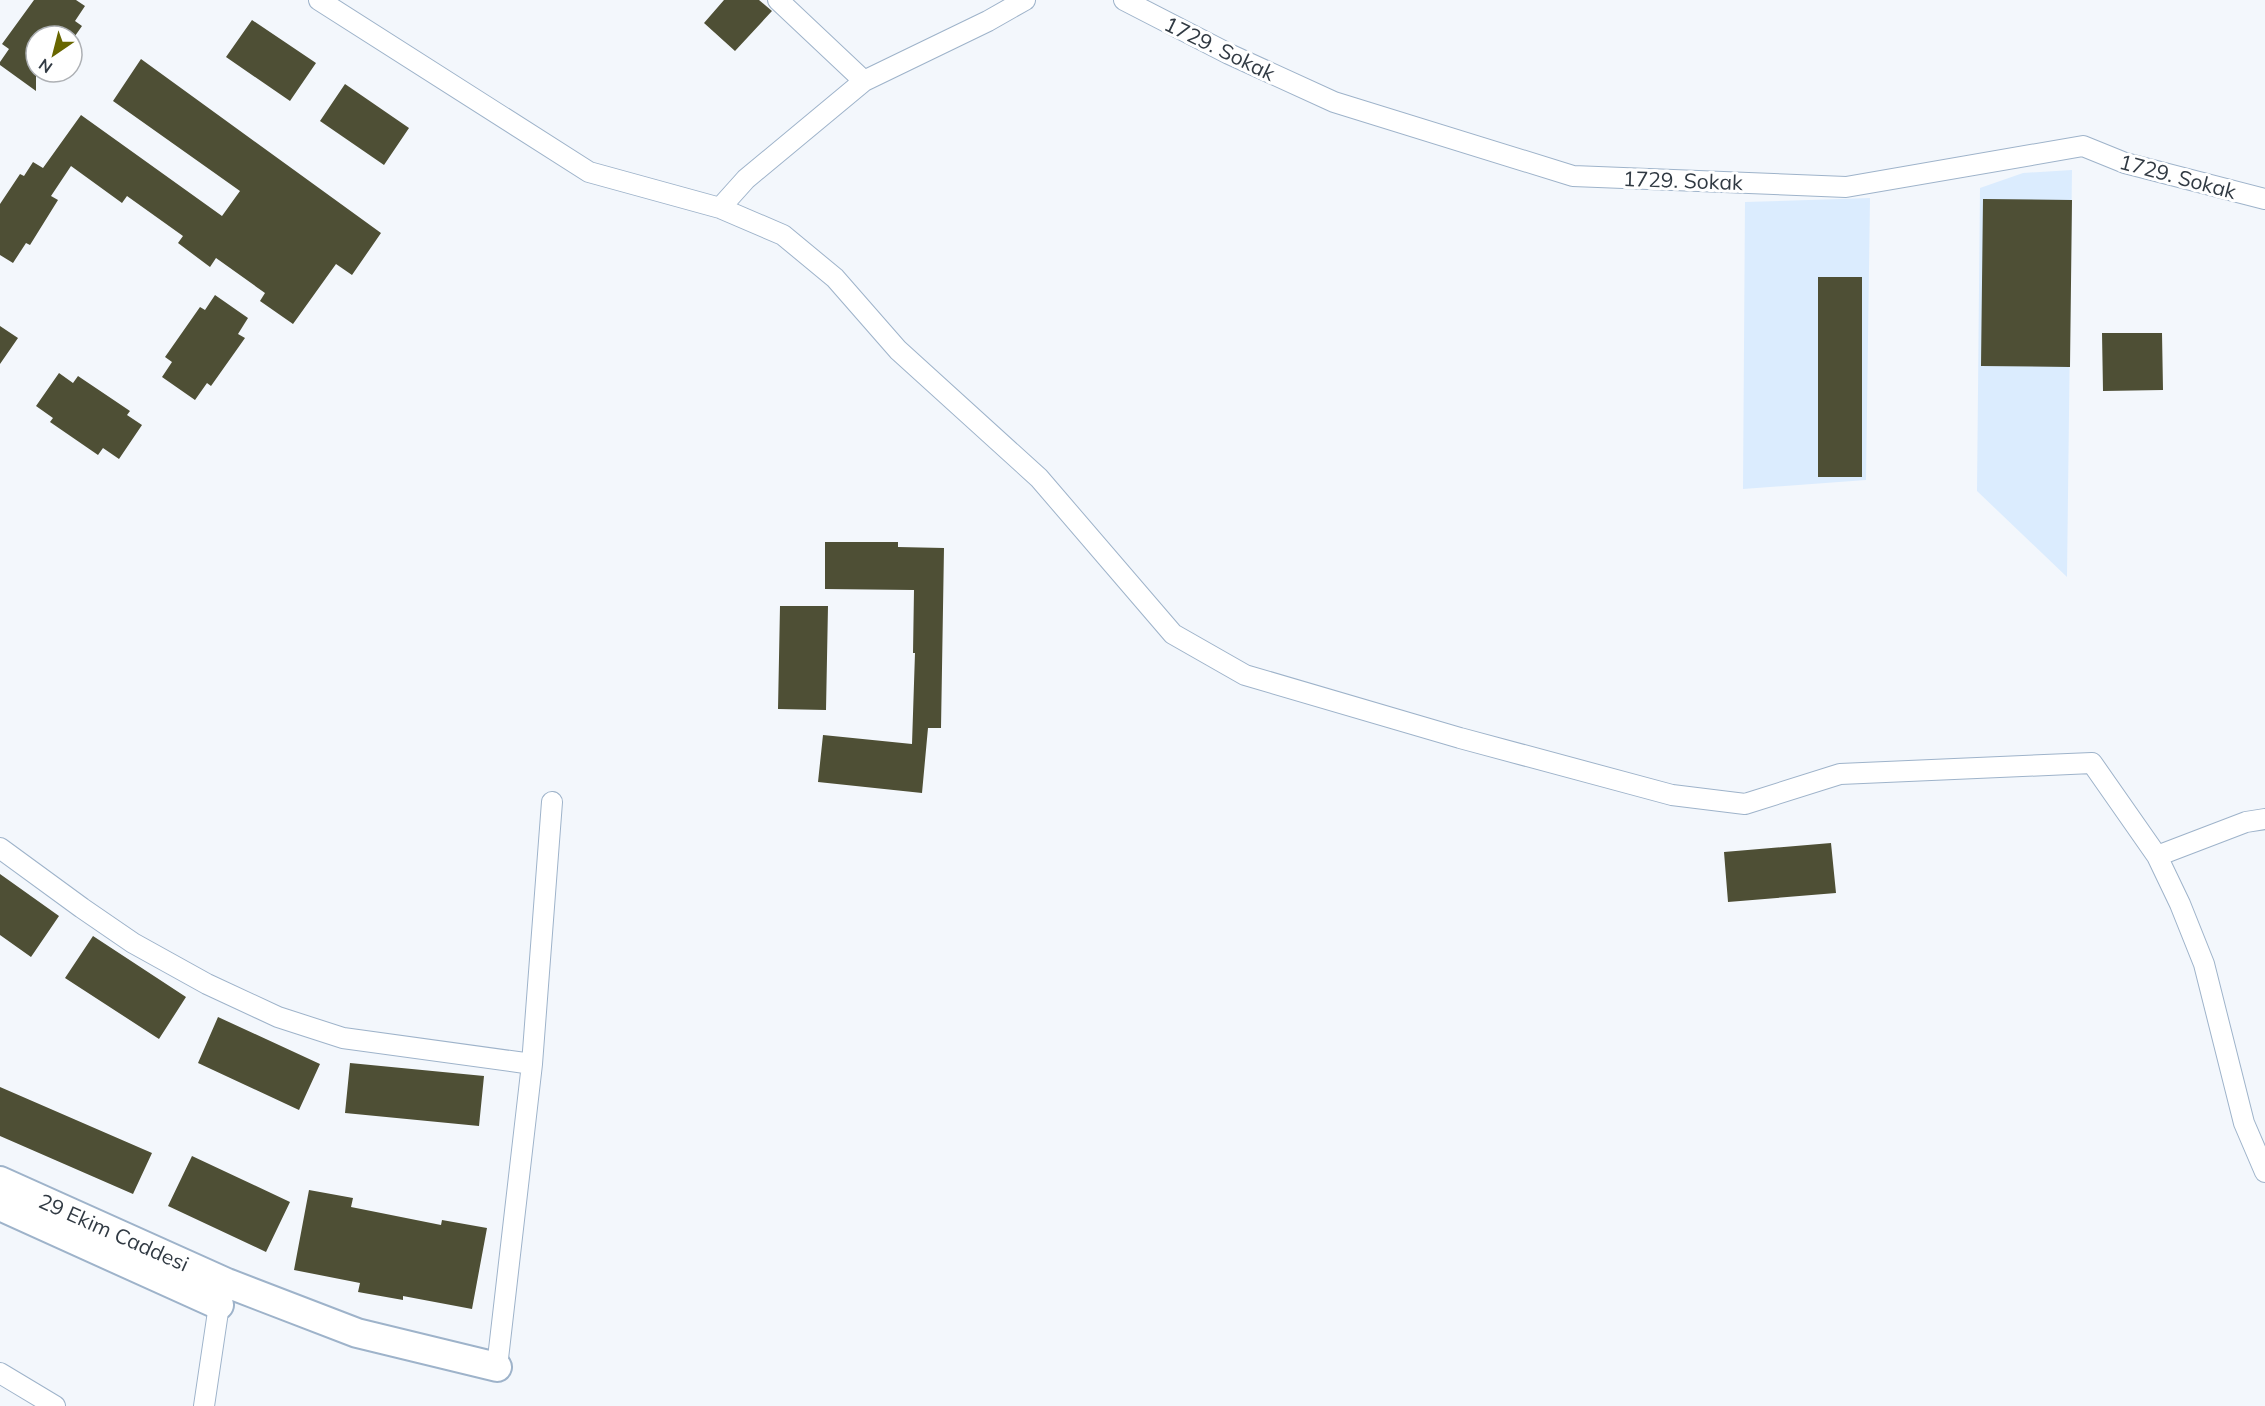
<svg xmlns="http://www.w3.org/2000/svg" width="2265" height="1406" viewBox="0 0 2265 1406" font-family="Mulish,sans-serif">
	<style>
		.built { fill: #dbecfe }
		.building { fill: #4e4f35 }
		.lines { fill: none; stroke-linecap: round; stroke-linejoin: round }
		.street-casing { stroke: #9eb3ca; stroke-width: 22 }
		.secondary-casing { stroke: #9eb3ca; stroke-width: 32 }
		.street { stroke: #fff; stroke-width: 20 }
		.secondary { stroke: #fff; stroke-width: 28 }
		.labels { text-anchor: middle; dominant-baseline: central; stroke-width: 6; stroke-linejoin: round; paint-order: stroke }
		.street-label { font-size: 21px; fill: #313a43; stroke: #fff }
	</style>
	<rect width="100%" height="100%" fill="#f3f7fc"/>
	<path class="built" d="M2072,170L2067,577L1977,491L1980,188L2023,173Z
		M1870,198L1866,480L1743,489L1745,202Z"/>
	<path class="building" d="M34,0H76L85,6L75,21L82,26L75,36H36V91L0,65V62L9,49L2,44Z
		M724,0H759L772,11L735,51L704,23Z
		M252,20L316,63L290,101L226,57Z
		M141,59L381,233L352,275L336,264L293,324L260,301L265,293L216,258L210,267L178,243L183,236L127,196L122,203L71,166L51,196L58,200L30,245L26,243L13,263L0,255V204L20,174L24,176L33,162L43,168L81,115L222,216L240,191L113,101Z
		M345,84L409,128L384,165L320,121Z
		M1983,199L2072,200L2070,367L1981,366Z
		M1818,277H1862V477H1818Z
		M215,295L248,318L238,334L245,338L211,386L207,383L195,400L162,377L172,362L165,357L200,307L205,310Z
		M0,326L18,338L0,364Z
		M2102,333H2162L2163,390L2103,391Z
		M59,373L73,383L78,376L130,411L127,415L142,425L119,459L103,448L98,455L50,422L53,418L36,406Z
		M825,542H898V547L944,548L941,728H928L922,793L818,782L823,735L912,744L915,653H913L914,590L825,589Z
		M780,606H828L826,710L778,709Z
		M1831,843L1836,893L1728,902L1724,852Z
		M0,874L59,916L31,957L0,935Z
		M93,936L186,997L159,1039L65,978Z
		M218,1017L320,1064L299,1110L198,1063Z
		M350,1063L484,1076L479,1126L345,1113Z
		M0,1087L152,1153L133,1194L0,1136Z
		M192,1156L290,1202L266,1252L168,1206Z
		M309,1190L353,1198L351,1207L441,1225L442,1220L487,1228L472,1309L403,1296V1300L358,1292L360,1283L294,1270Z"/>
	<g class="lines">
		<g class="street-casing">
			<path id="street" d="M319,0L589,172L720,208L783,235L835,278L898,350L1039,478L1173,634L1245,675L1460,738L1672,795L1745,804L1840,774L2092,763L2157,856L2180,904L2204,964L2244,1123L2265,1172
				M778,0L864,81
				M1124,0L1229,54L1334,102L1573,176L1846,187L2083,146L2125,163L2265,199
				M720,208L746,179L864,81L988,21L1025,0
				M0,848L82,908L133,943L207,984L278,1017L343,1038L532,1064
				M2157,856L2246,822L2265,819
				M497,1367L532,1064L552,802
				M0,1373L55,1406
				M204,1406L219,1305L223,1294"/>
		</g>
		<g class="secondary-casing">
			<path id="secondary" d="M0,1181L227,1283L357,1333L497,1367
				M0,1206L219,1305"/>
		</g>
		<use href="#street" class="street"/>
		<use href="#secondary" class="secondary"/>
	</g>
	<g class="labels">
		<g class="street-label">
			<text transform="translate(1220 48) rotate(26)">1729. Sokak</text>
			<text transform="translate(2178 176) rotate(15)">1729. Sokak</text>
			<text transform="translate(1683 180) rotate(2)">1729. Sokak</text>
			<text transform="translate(114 1232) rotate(24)">29 Ekim Caddesi</text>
		</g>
	</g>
	<g transform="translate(54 54) rotate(215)"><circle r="28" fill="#ffffff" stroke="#adb0b4" stroke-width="1.5"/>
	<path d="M0-4.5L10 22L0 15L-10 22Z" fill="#686600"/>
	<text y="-9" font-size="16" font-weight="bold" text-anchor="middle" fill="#313a43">N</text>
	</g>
</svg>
